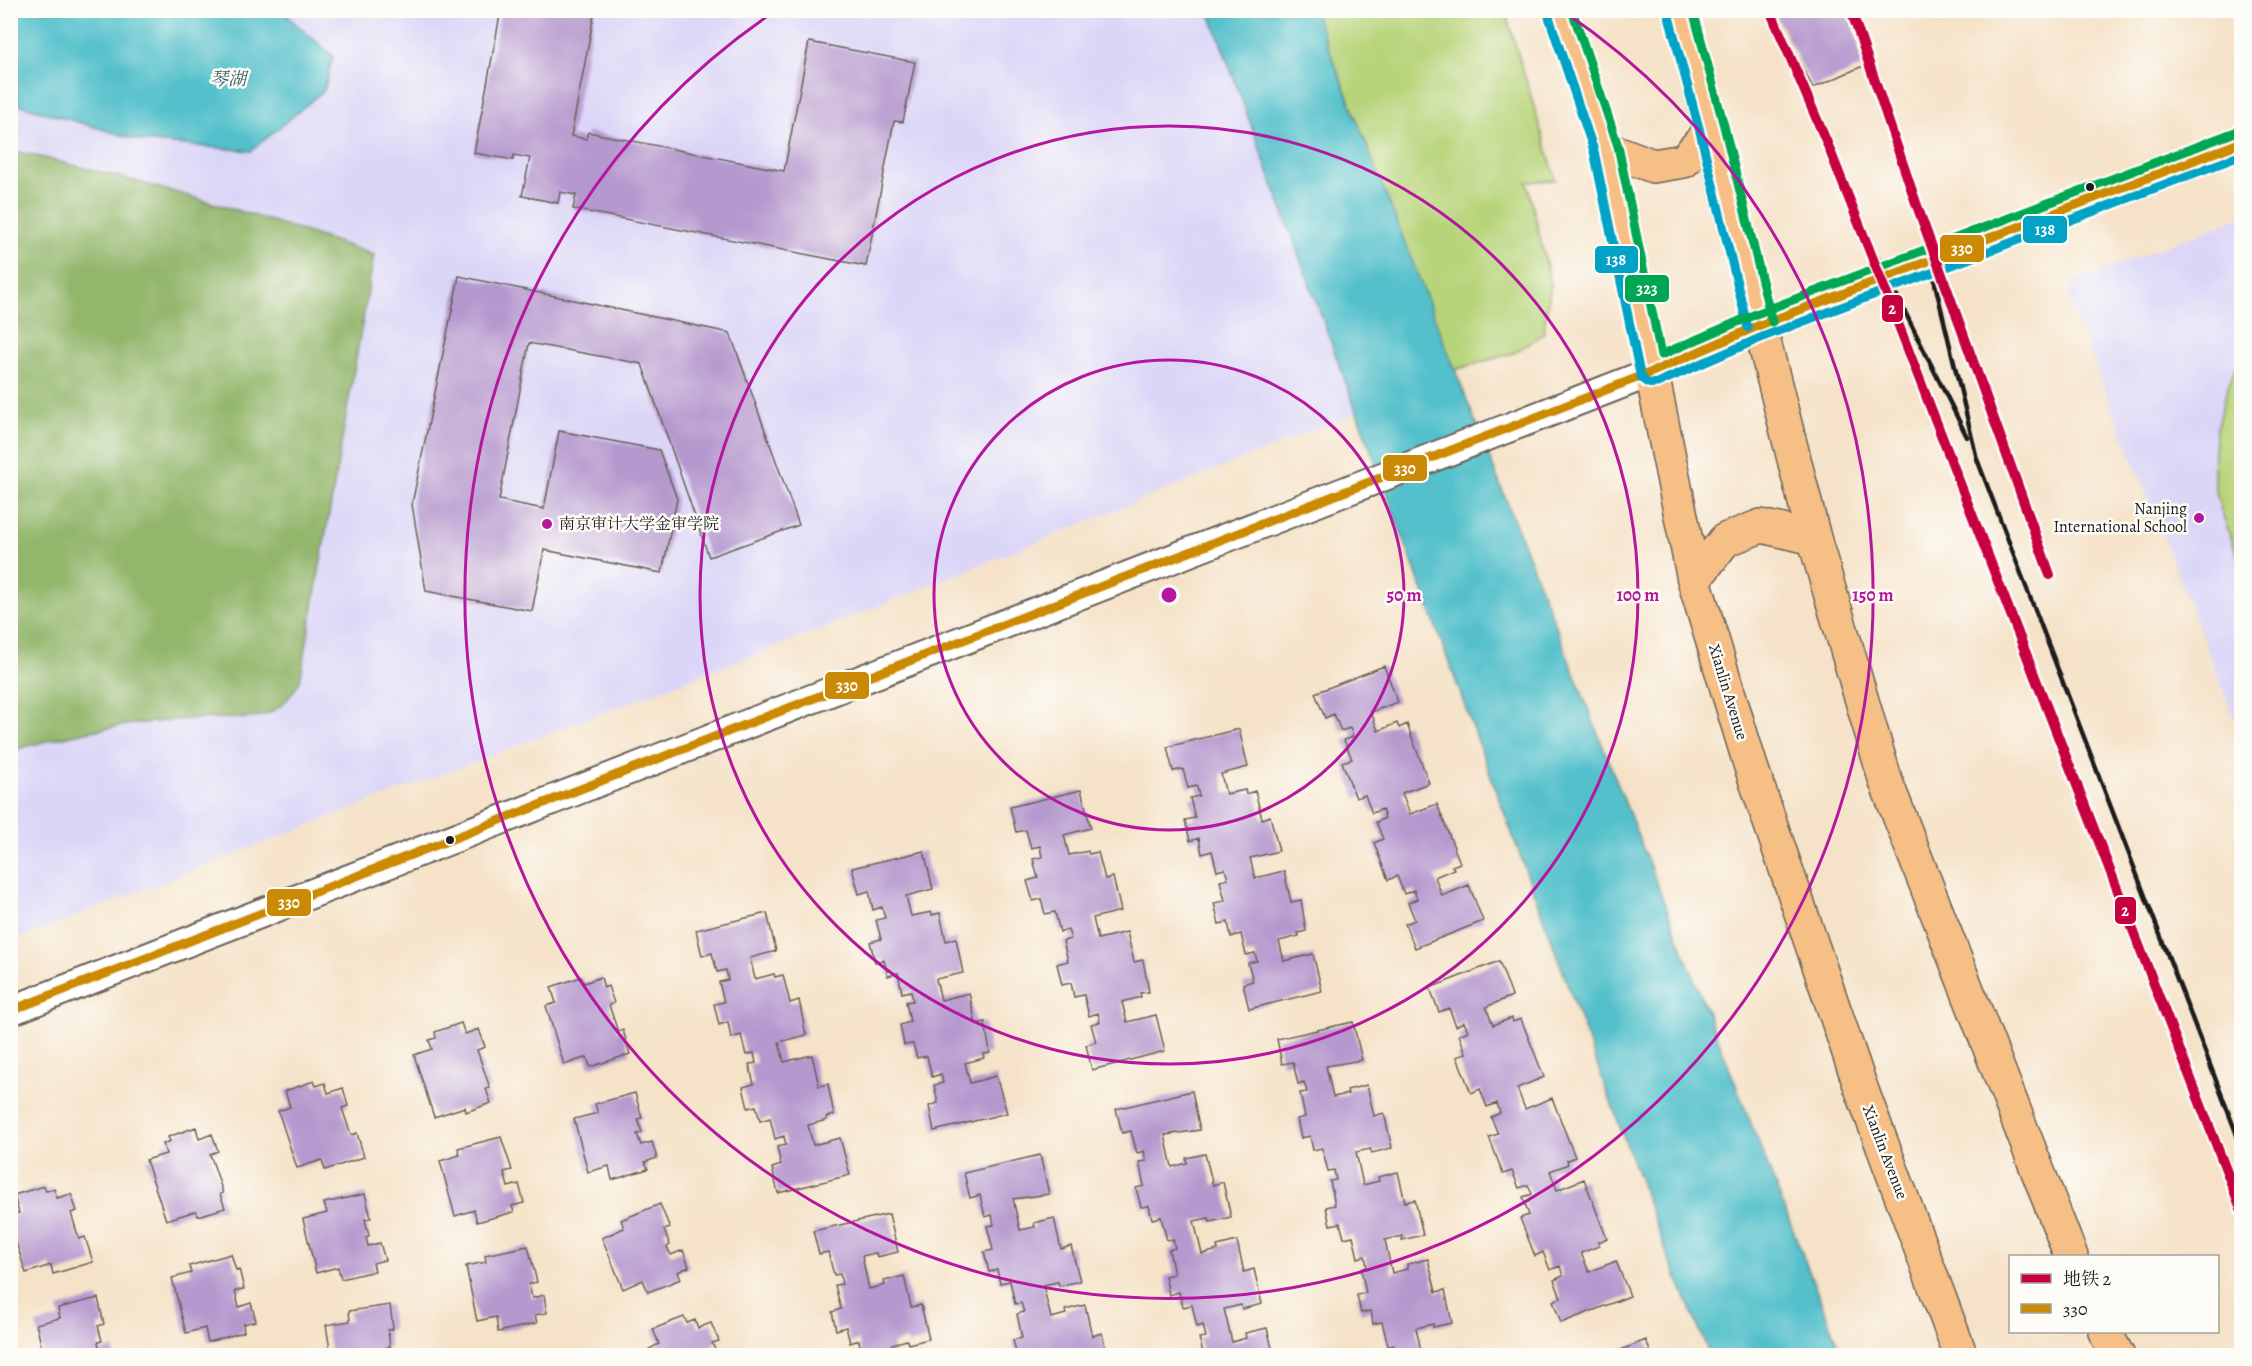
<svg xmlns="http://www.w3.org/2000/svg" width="2252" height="1366" viewBox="0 0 2252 1366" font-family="Alegreya,'Noto Serif SC',serif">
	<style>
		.built { fill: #dbd6f7 }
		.green { fill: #b8d47a; stroke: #6a784b; stroke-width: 1.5 }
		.forest { fill: #92b66a; stroke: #576943; stroke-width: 1.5 }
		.water { fill: #53c0cb; stroke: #386e74; stroke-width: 1.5 }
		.building { fill: #b598ce }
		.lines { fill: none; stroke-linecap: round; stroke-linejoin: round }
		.street-casing { stroke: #686158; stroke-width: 32 }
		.primary-casing { stroke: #686158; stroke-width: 36 }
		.street { stroke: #fff; stroke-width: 28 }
		.primary { stroke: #f5bf86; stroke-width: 33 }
		.rail { stroke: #1c1c1c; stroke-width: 4.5 }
		.bus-1-casing { stroke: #fdfcf7; stroke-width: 14 }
		.bus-2-casing { stroke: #fdfcf7; stroke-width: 14 }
		.bus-3-casing { stroke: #fdfcf7; stroke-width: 14 }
		.bus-1 { stroke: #cb8a06; stroke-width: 9 }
		.bus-2 { stroke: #01a2c5; stroke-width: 9 }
		.bus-3 { stroke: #00a651; stroke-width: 9 }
		.metro-1-casing { stroke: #fdfcf7; stroke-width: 15 }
		.metro-1 { stroke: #c7003f; stroke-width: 10 }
		.ring { fill: none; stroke: #b5179e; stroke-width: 3 }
		.bus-dot { fill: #1c1c1c; stroke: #fdfcf7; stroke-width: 2 }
		.poi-dot { fill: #b5179e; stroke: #fdfcf7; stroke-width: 2 }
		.labels { text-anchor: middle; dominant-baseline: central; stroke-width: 5; stroke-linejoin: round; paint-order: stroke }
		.poi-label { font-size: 16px; fill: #1c1c1c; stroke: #fdfcf7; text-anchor: end }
		.street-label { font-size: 16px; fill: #1c1c1c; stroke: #fdfcf7 }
		.water-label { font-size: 18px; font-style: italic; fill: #325e62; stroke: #fdfcf7 }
		.centre { fill: #b5179e; stroke: #fdfcf7; stroke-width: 3 }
		.ring-label { font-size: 18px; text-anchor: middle; font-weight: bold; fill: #b5179e; stroke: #fdfcf7; stroke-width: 5; stroke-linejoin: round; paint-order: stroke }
		.line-badge { stroke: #fdfcf7; stroke-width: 2 }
		.badge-label { font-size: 16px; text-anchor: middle; font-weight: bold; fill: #fff }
	</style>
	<rect width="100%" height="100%" fill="#fdfcf7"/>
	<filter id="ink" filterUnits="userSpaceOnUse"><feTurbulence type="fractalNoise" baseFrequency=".0167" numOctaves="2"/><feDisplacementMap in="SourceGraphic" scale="12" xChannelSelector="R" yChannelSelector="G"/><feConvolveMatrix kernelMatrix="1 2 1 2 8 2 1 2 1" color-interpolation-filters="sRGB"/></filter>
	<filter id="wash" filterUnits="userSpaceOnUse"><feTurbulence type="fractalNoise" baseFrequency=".008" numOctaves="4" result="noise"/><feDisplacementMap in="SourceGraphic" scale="24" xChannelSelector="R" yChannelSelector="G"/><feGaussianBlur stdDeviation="1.35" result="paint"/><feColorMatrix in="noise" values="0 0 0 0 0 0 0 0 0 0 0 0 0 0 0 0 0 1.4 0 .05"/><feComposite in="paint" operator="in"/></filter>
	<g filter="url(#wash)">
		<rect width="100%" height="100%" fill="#f5e2c8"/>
		<path class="built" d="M11,11H1236L1361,406L1349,416L816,631L247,849L11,942Z
			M2241,217V735L2070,300V288L2076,281Z"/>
		<path class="green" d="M1312,11H1505L1556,180L1527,182L1551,284L1543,334L1516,352L1444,373Z
			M2241,357V565C2234,545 2219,511 2216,490C2208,443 2221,398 2241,357Z"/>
		<path class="forest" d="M11,150C134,179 255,213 374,255L300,681C291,697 279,712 260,716C245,720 229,718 214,718C197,718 180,720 163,721C111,725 61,736 11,751Z"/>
		<path class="water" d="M19,11H293L287,16L333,56L324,90L251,151L141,141L17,104Z
			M1209,11H1314L1842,1355H1710L1668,1257Z"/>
		<g id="blocks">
			<path class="building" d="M501,10H595L571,136L586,139L588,132L784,171L809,42L915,62L903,122L894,121L866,266L573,209L576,195L560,192L558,203L522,196L530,158L514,155L513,160L474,153Z
				M1773,10H1850L1863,66L1813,88Z
				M459,276L730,333L799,525L709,557L642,364L529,343L499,500L544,509L559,431L659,450L677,499L662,573L544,550L532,611L426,591L412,504Z
				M1384,666L1398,702L1371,712L1378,731L1397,723L1399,728L1407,724L1429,783L1402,793L1410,814L1437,804L1460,863L1452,866L1454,869L1435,877L1442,896L1469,885L1483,921L1415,948L1405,924L1415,920L1408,903L1417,899L1414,890L1404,894L1397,876L1388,880L1374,843L1383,839L1376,822L1385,818L1382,809L1372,813L1365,795L1356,798L1342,762L1352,759L1344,740L1353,737L1350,728L1341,731L1334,714L1325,718L1315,693Z
				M1239,729L1248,767L1221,774L1226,794L1245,790L1246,794L1255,791L1262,819L1270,816L1279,851L1250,858L1255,878L1284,871L1291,902L1301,900L1306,931L1298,933L1299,936L1279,941L1284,961L1313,954L1322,991L1249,1009L1243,984L1253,981L1248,963L1257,961L1255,953L1246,955L1241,934L1231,937L1228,922L1219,924L1214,903L1225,901L1220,881L1228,879L1225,869L1217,871L1212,851L1202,854L1199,838L1190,841L1185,820L1195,818L1190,798L1199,796L1197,786L1188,788L1183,769L1173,771L1167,747Z
				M1081,790L1091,828L1064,835L1069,855L1088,851L1089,854L1098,852L1105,879L1113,877L1121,911L1093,918L1098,939L1127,932L1134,962L1143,960L1149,992L1140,993L1141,997L1122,1002L1127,1022L1156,1015L1165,1051L1092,1070L1086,1045L1096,1042L1091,1024L1100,1022L1098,1013L1089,1016L1084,995L1074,997L1071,983L1062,985L1057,964L1068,961L1063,941L1071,939L1068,930L1060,932L1055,912L1045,914L1041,899L1033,901L1027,881L1038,878L1033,859L1042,857L1040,846L1031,848L1026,830L1016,832L1010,807Z
				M924,851L933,889L906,896L911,916L931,912L932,915L940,913L946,941L956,938L963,973L936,979L941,1000L969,993L976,1024L985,1022L990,1053L983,1054L984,1058L965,1063L970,1083L996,1076L1007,1113L934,1131L929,1106L938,1103L934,1085L943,1083L941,1074L932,1077L927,1056L917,1058L913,1044L904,1045L900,1025L910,1022L906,1002L913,1001L911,991L902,993L898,973L888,976L884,960L875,962L870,942L881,939L876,920L885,918L882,907L873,910L869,891L859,894L852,868Z
				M767,913L776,951L750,958L755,979L774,974L775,977L783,975L790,1003L799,1000L806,1035L779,1042L784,1062L812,1055L819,1086L828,1084L834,1115L826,1117L827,1120L808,1125L813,1145L840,1138L850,1175L778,1193L772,1168L781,1165L777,1147L786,1145L784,1136L775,1139L770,1118L760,1121L756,1106L748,1108L743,1087L754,1084L749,1064L756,1063L754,1053L746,1055L741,1035L731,1038L728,1022L719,1025L714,1004L724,1002L719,982L728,980L726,970L717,972L712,953L702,956L696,930Z
				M1499,961L1512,996L1486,1007L1493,1025L1512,1018L1513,1022L1521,1019L1544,1077L1517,1088L1525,1109L1552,1098L1575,1157L1567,1160L1568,1164L1550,1171L1557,1190L1584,1179L1607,1239L1598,1242L1599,1246L1581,1253L1589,1272L1616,1261L1630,1296L1561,1323L1553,1301L1561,1298L1554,1280L1563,1276L1560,1266L1550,1270L1543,1252L1535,1256L1520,1218L1529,1215L1523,1197L1532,1194L1528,1185L1519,1188L1512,1171L1503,1174L1489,1137L1498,1134L1491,1117L1500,1113L1497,1103L1487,1107L1480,1089L1471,1093L1457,1057L1466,1053L1459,1035L1468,1031L1464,1022L1456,1026L1449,1008L1439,1012L1430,988Z
				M581,977L584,983L601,977L604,988L608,986L614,1003L609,1005L618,1032L623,1030L630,1054L590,1067L587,1057L564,1065L546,1006L556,1003L551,987Z
				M1353,1022L1362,1060L1326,1066L1333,1097L1348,1094L1347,1090L1367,1085L1374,1116L1384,1113L1392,1148L1372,1153L1370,1149L1356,1152L1363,1185L1379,1181L1378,1177L1398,1172L1405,1202L1415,1200L1423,1235L1402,1240V1236L1385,1240L1392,1273L1407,1269V1264L1428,1259L1436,1292L1445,1290L1452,1323L1433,1327V1324L1416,1328L1422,1356H1391L1396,1354L1394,1345L1388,1346L1382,1322L1373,1324L1371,1311L1361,1313L1357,1295L1366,1293L1361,1269L1367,1267L1365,1256L1358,1258L1353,1236L1344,1238L1340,1223L1330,1225L1326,1207L1335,1205L1330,1181L1336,1180L1334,1170L1328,1171L1322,1148L1313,1150L1310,1136L1301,1138L1297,1119L1305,1117L1300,1093L1307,1092L1304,1082L1298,1084L1293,1062L1282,1064L1277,1039Z
				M461,1023L465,1034L479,1029L485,1047L477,1050L490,1088L486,1089L491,1103L466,1112L465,1107L434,1117L414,1055L432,1049L429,1040L436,1038L435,1032Z
				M314,1081L316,1086L325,1083L328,1093L343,1088L348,1106L342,1108L351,1135L357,1133L364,1157L325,1170L322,1160L297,1168L278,1111L290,1107L285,1091Z
				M1192,1091L1200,1130L1165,1135L1172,1167L1187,1163L1186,1158L1205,1154L1213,1185L1223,1182L1231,1217L1210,1222L1209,1218L1194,1221L1202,1254L1218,1250L1217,1246L1237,1241L1244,1272L1254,1269L1262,1304L1242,1309L1241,1305L1224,1309L1232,1342L1246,1338L1245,1333L1267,1328L1274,1356H1204L1199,1338L1206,1337L1203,1325L1197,1327L1192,1305L1183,1307L1179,1292L1169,1295L1165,1276L1174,1274L1169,1250L1175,1248L1173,1239L1167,1240L1161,1217L1152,1219L1149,1206L1141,1207L1136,1188L1144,1186L1139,1162L1146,1161L1144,1151L1137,1153L1131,1131L1122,1133L1116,1109Z
				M635,1093L642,1118L638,1119L642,1133L637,1134L641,1145L652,1142L657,1158L645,1162L648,1169L612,1180L609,1166L588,1172L574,1119L598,1113L595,1104Z
				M196,1127L199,1139L212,1134L218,1151L210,1154L223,1193L220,1194L225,1208L198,1216L196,1211L166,1220L146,1160L166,1154L163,1144L170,1141L168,1137Z
				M501,1137L512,1170L504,1172L508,1187L519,1184L524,1203L512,1206L514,1212L477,1222L474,1210L455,1216L440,1161L460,1155L458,1148Z
				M1040,1155L1049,1194L1013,1199L1020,1230L1035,1227L1034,1223L1054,1218L1061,1249L1071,1246L1080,1281L1059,1286L1058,1282L1043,1285L1051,1318L1066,1314L1065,1310L1085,1305L1092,1336L1102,1333L1107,1356H1017L1013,1340L1022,1338L1017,1314L1024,1312L1021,1303L1015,1304L1010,1281L1000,1283L997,1270L989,1272L984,1252L993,1250L987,1226L994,1225L992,1215L985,1217L980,1195L970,1198L964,1173Z
				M44,1186L46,1191L54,1189L57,1198L71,1194L77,1211L71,1213L79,1239L85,1237L93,1262L53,1274L51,1265L26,1273L10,1223V1215L19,1213L14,1195Z
				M365,1194L371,1218L365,1219L369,1236L366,1237L368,1246L380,1243L385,1260L373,1263L375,1271L341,1279L338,1267L316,1273L303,1219L327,1213L324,1203Z
				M660,1204L670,1228L664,1230L670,1245L667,1247L671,1255L683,1250L689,1267L678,1272L681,1279L648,1292L643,1280L623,1289L602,1238L624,1228L621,1220Z
				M889,1214L898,1252L877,1257L876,1253L862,1256L869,1289L885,1285L884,1281L904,1276L911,1307L921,1305L929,1339L908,1344L907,1340L892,1344L894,1356H862L859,1340L850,1343L846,1327L836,1330L832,1312L841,1309L835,1285L842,1284L840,1274L834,1275L828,1252L819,1254L813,1231Z
				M528,1246L537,1282L529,1284L532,1298L544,1295L547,1313L535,1315L537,1323L498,1332L496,1317L477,1321L466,1266L486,1262L485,1255Z
				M231,1254L236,1270L239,1269L244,1289L235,1291L239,1307L251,1303L256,1321L243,1324L244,1332L208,1342L205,1328L186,1333L172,1278L191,1273L189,1266Z
				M98,1298L104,1324L98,1326L102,1341L98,1342L100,1352L113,1348L115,1356H44L36,1324L60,1318L58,1308Z
				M390,1305L393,1329L388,1330L390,1347H387L388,1356H331L326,1325L350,1321L349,1311Z
				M684,1317L687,1323L695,1320L698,1328L711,1323L719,1341L712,1343L718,1356H652L649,1349L659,1344L653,1329Z
				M1646,1340L1652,1356H1608V1355Z
				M1458,1348L1460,1356H1440L1439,1353Z"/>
		</g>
	</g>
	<g filter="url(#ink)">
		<use href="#blocks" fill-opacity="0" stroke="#686158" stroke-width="1.5"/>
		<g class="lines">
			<g class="street-casing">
				<path id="street" d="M10,1011L1652,372L1760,325L2242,142"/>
			</g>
			<g class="primary-casing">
				<path id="primary" d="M1559,10L1606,148L1694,580L1750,764L1861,1088L1961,1356
					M1680,10L1814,538L1886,782L2071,1256
					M1606,148L1653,166L1684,161L1712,129
					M1694,580L1725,540L1761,526L1814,538
					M2105,1332L2118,1356"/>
			</g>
			<use href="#street" class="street"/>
			<use href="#primary" class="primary"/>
			<path class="rail" d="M1845,191L1967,437
				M1915,200L1977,459L2242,1148"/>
			<g class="bus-1-casing">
				<path id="bus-1" d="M10,1011L1652,372L1760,325L2242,142"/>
			</g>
			<g class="bus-2-casing">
				<path id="bus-2" d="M1668,13L1700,132L1748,328
					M1548,14L1594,151L1640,374C1643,382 1649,385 1657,383L1765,336L2242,155"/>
			</g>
			<g class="bus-3-casing">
				<path id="bus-3" d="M1572,10L1618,146L1661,355L1756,314L2238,131
					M1693,10L1724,126L1772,322"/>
			</g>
			<use href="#bus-1" class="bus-1"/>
			<use href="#bus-2" class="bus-2"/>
			<use href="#bus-3" class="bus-3"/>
			<g class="metro-1-casing">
				<path id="metro-1" d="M1770,10L1827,143L1880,277L2242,1211
					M1851,10L1915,200L2050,575"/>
			</g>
			<use href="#metro-1" class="metro-1"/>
		</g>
	</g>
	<g class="ring">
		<circle cx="1169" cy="595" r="235"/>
		<circle cx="1169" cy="595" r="469"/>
		<path d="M1563 11A704 704 0 1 1 775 11"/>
	</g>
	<g class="bus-dot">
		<circle cx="2090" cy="187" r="5"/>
		<circle cx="450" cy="840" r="5"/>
	</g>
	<g class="poi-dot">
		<circle cx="2199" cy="518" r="6"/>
		<circle cx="547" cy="524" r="6"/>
	</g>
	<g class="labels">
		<g class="poi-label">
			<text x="2187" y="509">Nanjing<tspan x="2187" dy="18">International School</tspan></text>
			<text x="559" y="524" text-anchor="start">南京审计大学金审学院</text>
		</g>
		<g class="street-label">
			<text transform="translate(1728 692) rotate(73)">Xianlin Avenue</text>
			<text transform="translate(1885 1152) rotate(69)">Xianlin Avenue</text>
		</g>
		<g class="water-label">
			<text x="228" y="79">琴湖</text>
		</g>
	</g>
	<circle cx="1169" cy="595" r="9" class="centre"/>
	<g class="ring-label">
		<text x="1404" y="601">50 m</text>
		<text x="1638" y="601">100 m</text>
		<text x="1873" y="601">150 m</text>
	</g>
	<g class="line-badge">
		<rect x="2022" y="215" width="46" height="29" rx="6" fill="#01a2c5"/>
		<rect x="1939" y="234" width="46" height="29" rx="6" fill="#cb8a06"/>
		<rect x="1594" y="245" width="45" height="29" rx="6" fill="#01a2c5"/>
		<rect x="1624" y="274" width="46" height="29" rx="6" fill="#00a651"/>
		<rect x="1881" y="294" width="23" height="29" rx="6" fill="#c7003f"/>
		<rect x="1382" y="454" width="46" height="28" rx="6" fill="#cb8a06"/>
		<rect x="824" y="671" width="46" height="29" rx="6" fill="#cb8a06"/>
		<rect x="266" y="888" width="46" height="29" rx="6" fill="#cb8a06"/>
		<rect x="2114" y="896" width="23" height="29" rx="6" fill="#c7003f"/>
	</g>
	<g class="badge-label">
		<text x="2045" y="235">138</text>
		<text x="1962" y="254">330</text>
		<text x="1616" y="265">138</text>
		<text x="1647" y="294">323</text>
		<text x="1892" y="314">2</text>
		<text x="1405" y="474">330</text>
		<text x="847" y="691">330</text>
		<text x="289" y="908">330</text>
		<text x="2125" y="916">2</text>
	</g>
	<rect width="2252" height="1366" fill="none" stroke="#fdfcf7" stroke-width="36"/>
	<rect x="2009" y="1255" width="210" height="78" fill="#fdfcf7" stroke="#a3a29f" stroke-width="1.5"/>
	<rect x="2021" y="1274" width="30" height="9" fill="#c7003f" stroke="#a3a29f" stroke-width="1.5"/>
	<text x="2063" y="1285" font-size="18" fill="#1c1c1c">地铁 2</text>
	<rect x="2021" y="1304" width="30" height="9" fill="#cb8a06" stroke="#a3a29f" stroke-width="1.5"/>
	<text x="2063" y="1315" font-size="18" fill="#1c1c1c">330</text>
</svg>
